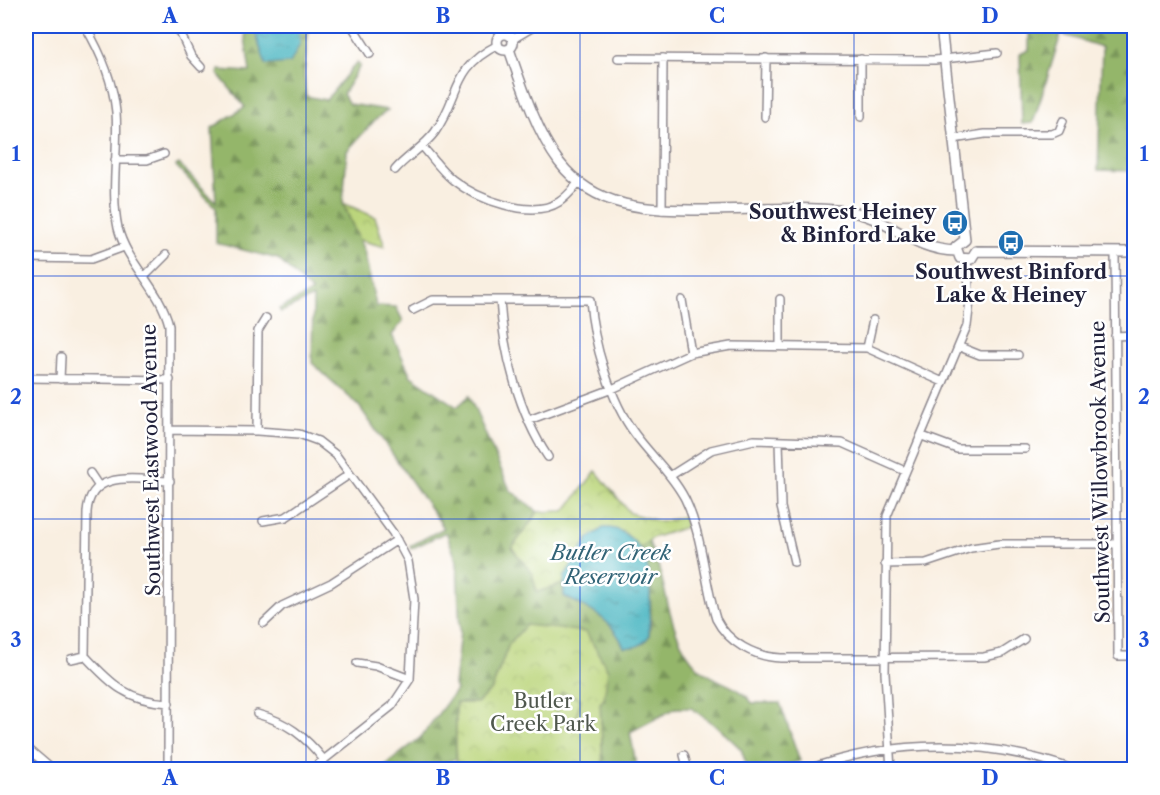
<svg xmlns="http://www.w3.org/2000/svg" width="1160" height="795" viewBox="0 0 1160 795" font-family="'Libre Caslon Text',serif">
	<style>
		.forest { fill: url(#forest-firs); stroke: #5b6c53; stroke-width: 1.5 }
		.park { fill: url(#park-crowns); stroke: #6e7c5b; stroke-width: 1.5 }
		.pitch { fill: #bbd57b; stroke: #6e7c5b; stroke-width: 1.5 }
		.water { fill: url(#water-ripples); stroke: #346b7e; stroke-width: 1.5 }
		.lines { fill: none; stroke-linecap: round; stroke-linejoin: round }
		.street-casing { stroke: #8e888e; stroke-width: 10 }
		.secondary-casing { stroke: #8e888e; stroke-width: 12 }
		.street { stroke: #fff; stroke-width: 7 }
		.secondary { stroke: #fff; stroke-width: 9 }
		.grid { fill: none; stroke: #1d4ed8; stroke-width: 1.5; stroke-opacity: 0.55 }
		.labels { text-anchor: middle; dominant-baseline: central; stroke-width: 5; stroke-linejoin: round; paint-order: stroke }
		.poi-label { font-size: 20px; font-weight: bold; fill: #22223b; stroke: #fff; text-anchor: end }
		.street-label { font-size: 20px; fill: #22223b; stroke: #fff }
		.park-label { font-size: 20px; fill: #50584e; stroke: #fff }
		.water-label { font-size: 21px; font-style: italic; fill: #326477; stroke: #fff }
		.neatline { fill: none; stroke: #1d4ed8; stroke-width: 2 }
		.grid-label { font-size: 20px; text-anchor: middle; font-weight: bold; fill: #1d4ed8 }
	</style>
	<defs>
		<pattern id="forest-firs" width="22" height="20" patternUnits="userSpaceOnUse" patternTransform="scale(1.5)"><rect width="22" height="20" fill="#94b66b"/><path d="M5 1l3.5 6h-7zM16 11l3.5 6h-7z" fill="#789459"/></pattern>
		<pattern id="park-crowns" width="20" height="18" patternUnits="userSpaceOnUse" patternTransform="scale(1.5)"><rect width="20" height="18" fill="#bbd57b"/><path d="M2 6a3 3 0 1 1 6 0M12 15a3 3 0 1 1 6 0" fill="none" stroke="#a0b76b"/></pattern>
		<pattern id="water-ripples" width="26" height="14" patternUnits="userSpaceOnUse" patternTransform="scale(1.5)"><rect width="26" height="14" fill="#45b4c0"/><path d="M2 4q2-2 4 0t4 0M15 11q2-2 4 0t4 0" fill="none" stroke="#39929d"/></pattern>
	</defs>
	<rect width="100%" height="100%" fill="#fff"/>
	<filter id="ink" filterUnits="userSpaceOnUse"><feTurbulence type="fractalNoise" baseFrequency=".0167" numOctaves="2"/><feDisplacementMap in="SourceGraphic" scale="12" xChannelSelector="R" yChannelSelector="G"/><feConvolveMatrix kernelMatrix="1 2 1 2 8 2 1 2 1" color-interpolation-filters="sRGB"/></filter>
	<filter id="wash" filterUnits="userSpaceOnUse"><feTurbulence type="fractalNoise" baseFrequency=".008" numOctaves="4" result="noise"/><feDisplacementMap in="SourceGraphic" scale="24" xChannelSelector="R" yChannelSelector="G"/><feGaussianBlur stdDeviation="1.35" result="paint"/><feColorMatrix in="noise" values="0 0 0 0 0 0 0 0 0 0 0 0 0 0 0 0 0 1.4 0 .05"/><feComposite in="paint" operator="in"/></filter>
	<g filter="url(#wash)">
		<rect width="100%" height="100%" fill="#f9efe1"/>
		<path class="forest" d="M239,26H309L304,74L306,96L326,100L357,62L360,66L343,94L349,104L388,110L375,120L347,151L343,203L364,251L376,306L396,307L403,321L392,335L411,376L457,407L469,396L510,490L538,512L512,548L532,573L537,591L563,584L564,596C591,611 611,617 624,647L649,636C649,606 652,576 641,548L649,541C650,549 655,555 657,562C669,598 670,640 699,668C715,683 741,685 752,703H780L800,761L774,769H748L741,749L720,729L691,708H676L630,732L637,769H603L600,703L604,699L509,644L492,689L477,703H456V759L422,769H381L421,737L456,690L454,685L460,632L457,562L446,532L411,549L410,546L444,528L359,406L312,363L313,297L281,312L279,309L312,292L278,259L216,243V208L176,166L179,164L216,202L212,128L245,107L218,74L219,70L250,72L244,31Z
			M1029,26H1134V171L1098,170L1102,47L1061,34L1033,123L1022,124L1020,54L1029,50Z"/>
		<path class="park" d="M343,203L375,217L385,247L359,240Z
			M596,471L630,513L661,522L684,517L686,527L652,538L641,548C648,564 655,621 648,637C643,647 633,648 624,647C611,617 591,611 564,596L563,584L537,592L532,573L512,548L538,512L565,511Z
			M526,625L586,632L608,670L604,699L600,703L603,769L456,768V703H477L492,689L509,644Z"/>
		<path class="pitch" d="M562,692L581,699L573,728L554,725Z"/>
		<path class="water" d="M253,26H299L300,44L290,63L266,65Z
			M603,528C612,527 618,529 625,534C658,555 649,602 649,636C642,646 636,648 624,647C611,617 591,611 564,596V577L588,539Z"/>
	</g>
	<g filter="url(#ink)">
		<g class="lines">
			<g class="street-casing">
				<path id="street" d="M85,26C100,51 113,82 116,112C119,150 110,190 118,228C127,264 160,288 169,325L168,770
					M177,26L191,56L201,67
					M352,26L370,54
					M513,39L535,26
					M618,58L935,60L997,53
					M861,59V117
					M765,117L766,58
					M953,139L985,134H1052L1059,131L1063,121
					M26,143L28,153
					M422,146C432,157 441,171 453,180C477,199 531,220 559,202C567,197 573,189 579,182
					M115,160H147L164,154
					M395,170C407,156 424,147 435,132C461,95 451,68 498,45
					M662,210L663,58
					M1115,252L1118,656H1134
					M26,258L91,259L124,247
					M145,276L166,255
					M500,300C503,351 519,414 548,457
					M682,300L691,353
					M413,310L433,300H590C593,341 610,401 635,434C651,456 672,474 685,499C703,536 704,580 716,619C728,643 755,657 781,658L984,657L1002,653L1024,639
					M1115,336L1134,335
					M780,346V299
					M960,347L980,355H1018
					M867,348L873,320
					M26,378L170,380
					M60,379L61,357
					M529,420L612,389L691,353L731,346L867,348L943,382
					M170,430L257,431L299,434L318,441L336,455L393,533L408,561L414,599L410,679L392,706L311,770
					M257,431L258,331L266,318
					M922,436L957,449H1025
					M779,441L781,507L794,562
					M90,473L98,485
					M670,476L711,450L754,440L842,443L905,471
					M263,521L286,517L350,474
					M885,564L926,563L971,548L999,544H1117
					M264,623L282,606L331,583L397,540
					M71,659L85,656
					M357,663L376,666L410,679
					M169,703C128,701 112,685 85,656L87,512C90,468 138,480 170,481
					M257,714C287,722 305,736 324,760
					M26,747L53,770
					M684,755L688,770
					M806,770C893,738 988,738 1075,770
					M891,770L885,673L887,516L967,326L970,301L967,260"/>
			</g>
			<g class="secondary-casing">
				<path id="secondary" d="M941,26L965,240
					M497 42a8 8 0 1 1 16 0a8 8 0 1 1-16 0Z
					M509,49C521,84 537,133 559,162C596,210 649,210 704,210C751,210 800,206 846,211C889,216 909,250 956,251
					M965,240L956,247L960,258L971,259L976,251
					M976,251L1134,252"/>
			</g>
			<use href="#street" class="street"/>
			<use href="#secondary" class="secondary"/>
		</g>
	</g>
	<path class="grid" d="M306,26V770M580,26V770M854,26V770M26,276H1134M26,519H1134"/>
	<defs>
		<g id="bus-disc" transform="scale(1.35)"><circle r="9.5" fill="#1f6fb2" stroke="#fff"/><path d="M-5-6H5V4H4V6H2V4H-2V6H-4V4H-5ZM-3.5-4V0h7V-4ZM-3.5 1.2v1.5H-2V1.2ZM2 1.2v1.5H3.5V1.2Z" fill="#fff"/></g>
	</defs>
	<g fill-rule="evenodd">
		<use href="#bus-disc" x="955" y="223"/>
		<use href="#bus-disc" x="1011" y="243"/>
	</g>
	<g class="labels">
		<g class="poi-label">
			<text x="936" y="212">Southwest Heiney<tspan x="936" dy="23">&amp; Binford Lake</tspan></text>
			<text x="1011" y="272" text-anchor="middle">Southwest Binford<tspan x="1011" dy="23">Lake &amp; Heiney</tspan></text>
		</g>
		<g class="street-label">
			<text transform="translate(151 460) rotate(-91)">Southwest Eastwood Avenue</text>
			<text transform="translate(1100 472) rotate(-91)">Southwest Willowbrook Avenue</text>
		</g>
		<g class="park-label">
			<text x="543" y="701">Butler<tspan x="543" dy="23">Creek Park</tspan></text>
		</g>
		<g class="water-label">
			<text x="611" y="552">Butler Creek<tspan x="611" dy="24">Reservoir</tspan></text>
		</g>
	</g>
	<rect width="1160" height="795" fill="none" stroke="#fff" stroke-width="66"/>
	<rect x="33" y="33" width="1094" height="729" class="neatline"/>
	<g class="grid-label">
		<text x="170" y="23">A</text>
		<text x="443" y="23">B</text>
		<text x="717" y="23">C</text>
		<text x="990" y="23">D</text>
		<text x="16" y="161">1</text>
		<text x="1144" y="161">1</text>
		<text x="16" y="404">2</text>
		<text x="1144" y="404">2</text>
		<text x="16" y="647">3</text>
		<text x="1144" y="647">3</text>
		<text x="170" y="785">A</text>
		<text x="443" y="785">B</text>
		<text x="717" y="785">C</text>
		<text x="990" y="785">D</text>
	</g>
</svg>
